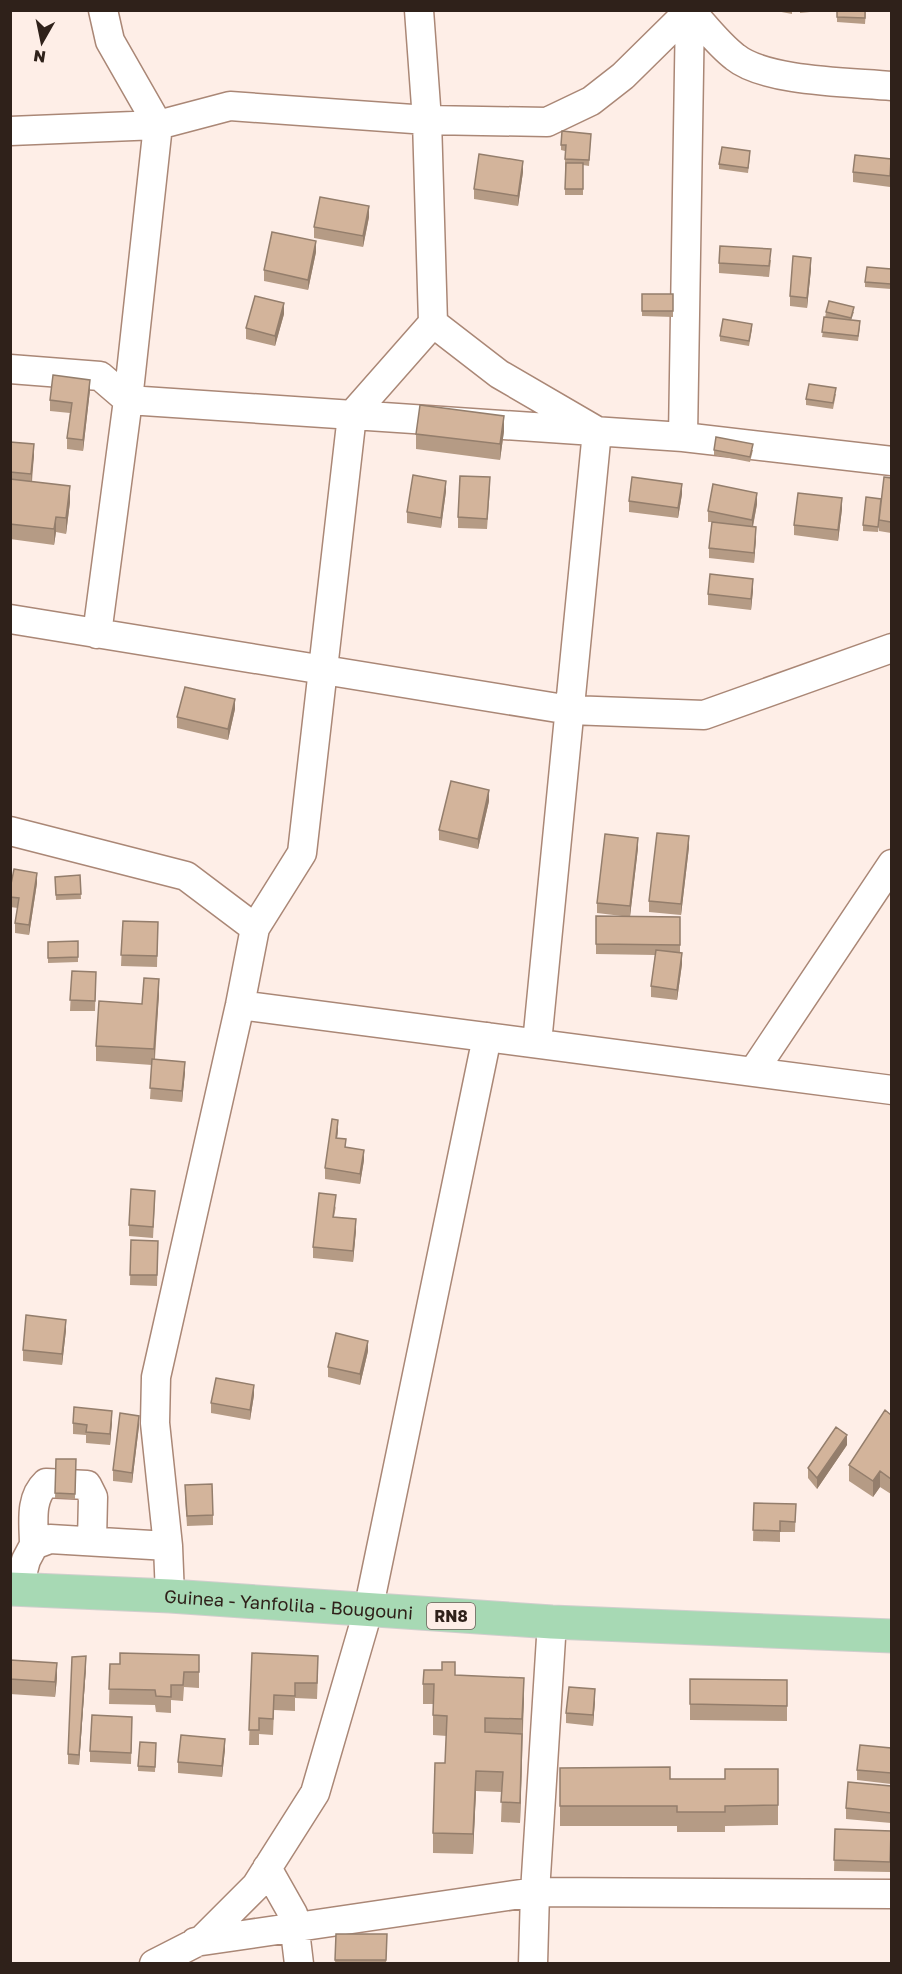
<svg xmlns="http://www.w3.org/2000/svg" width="902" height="1974" viewBox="0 0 902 1974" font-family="'Golos Text',sans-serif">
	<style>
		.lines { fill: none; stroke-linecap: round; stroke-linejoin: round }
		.minor-casing { stroke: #aa8776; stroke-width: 31 }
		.major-casing { stroke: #d1cecd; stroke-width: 35 }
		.minor { stroke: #fff; stroke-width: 28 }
		.major { stroke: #a7d9b4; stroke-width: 33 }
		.wall { fill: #b59b85 }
		.shaded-wall { fill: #947e6c }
		.building { fill: #d3b49b; stroke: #947e6c; stroke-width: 1.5 }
		.labels { text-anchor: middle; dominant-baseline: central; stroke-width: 6; stroke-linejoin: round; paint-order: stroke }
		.shield { fill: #feeee7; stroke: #6d5e58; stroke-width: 1.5 }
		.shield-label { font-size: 16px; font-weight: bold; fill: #2f211a }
		.street-label { font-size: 18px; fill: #2f211a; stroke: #feeee7 }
	</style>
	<rect width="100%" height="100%" fill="#feeee7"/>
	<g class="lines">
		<g class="minor-casing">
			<path id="minor" d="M419,10L427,120L433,323L499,374L597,431L537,1043
				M690,10C704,25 718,44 735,57C766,82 850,82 892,86
				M10,131L158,125L230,106L427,120L547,122L591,101L623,76L690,10
				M10,369L100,376L128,400L683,437L892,461
				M683,437L690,10
				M10,619L570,710L704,715L892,648
				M97,634L128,400L158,125L110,41L103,10
				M10,831L186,876L255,928L240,1005L156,1377L155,1423L168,1546L170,1596
				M255,928L302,853L352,415L433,323
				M240,1005L892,1090
				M753,1072L892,864
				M34,1545C34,1524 29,1499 46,1483L87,1485L93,1497L92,1541
				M18,1590L26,1560L34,1545L50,1539L168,1546
				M267,1868L293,1914L299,1964
				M195,1942L535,1892L892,1894
				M154,1964L203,1939L256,1886L315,1793L368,1611L487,1037
				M533,1964L535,1892L552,1622"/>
		</g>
		<g class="major-casing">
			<g id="major">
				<path id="s1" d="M10,1589L170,1596L552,1622L892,1636"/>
			</g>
		</g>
		<use href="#minor" class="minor"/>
		<use href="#major" class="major"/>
	</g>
	<path class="wall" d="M771,10H792V14Z
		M800,10H830L800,13Z
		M837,10H866L865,24L837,22Z
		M591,134L589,166L583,165V195H565V151L561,150V145Z
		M750,156L748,173L719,169V164Z
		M891,159L890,187L853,182V172Z
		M523,172L518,206L474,199V189Z
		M369,217L363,247L314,238V227Z
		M316,252L308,290L264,281V270Z
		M771,260L769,277L719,273V263Z
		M811,269L807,308L790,306V296Z
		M891,269V289L865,287V282Z
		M642,294H673V317L642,316Z
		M826,312H854L851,320L860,327L858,341L822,337Z
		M284,314L275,346L246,339V328Z
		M752,329L749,346L720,341V336Z
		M90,390L83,451L67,449V438L70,413L50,411V400Z
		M836,394L833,409L806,405V399Z
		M504,431L500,460L416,449V434Z
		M10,442L34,455L32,482L70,502L66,534L56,532L54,545L10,539Z
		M714,450H753L750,462L714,455Z
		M891,478V533L879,531V526L878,532L863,531V525L881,499Z
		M490,488L487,529L458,528V517Z
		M446,491L441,528L407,523V512Z
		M682,494L678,518L629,512V501Z
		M757,504L753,527L756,538L754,563L709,558V548L712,522H708V511Z
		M842,509L838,541L794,535V525Z
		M753,590L751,610L708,605V594Z
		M235,709L228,740L177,728V717Z
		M489,801L478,849L439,840V830Z
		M689,847L681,915L649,912V901Z
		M638,848L630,916L680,917V953L682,964L677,1000L651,997V986L655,955L596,954V916H622L597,913V903Z
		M80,875L81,899L56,900L55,877Z
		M37,883L29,935L15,933V923L18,908L10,907V889Z
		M123,921L158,922L157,967L121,966Z
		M48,942L78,957V962L48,963Z
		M72,971L96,972L95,1011H70Z
		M159,994L155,1059L185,1072L182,1102L150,1099L152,1065L96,1061V1046L142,1004Z
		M338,1130L337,1138L346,1147L364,1160L360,1184L325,1179V1168Z
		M155,1201L153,1238L129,1236V1225Z
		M336,1206L334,1217L356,1230L353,1262L313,1258V1247Z
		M131,1240L158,1241L157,1286L130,1285Z
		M66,1330L62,1365L23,1361V1350Z
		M368,1351L360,1385L328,1377V1367Z
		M254,1395L250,1420L211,1413V1403Z
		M891,1415V1494L880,1487L873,1497L849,1481V1465Z
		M112,1421L110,1445L86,1443V1435L73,1434V1423Z
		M139,1426L132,1483L113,1481V1470Z
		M847,1445L817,1489L808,1478V1468Z
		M56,1459H76L75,1499L55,1498Z
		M185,1496L213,1515V1525L187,1526Z
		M754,1503L796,1504L795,1532H780V1542L753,1541Z
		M252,1653L318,1672L317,1699L295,1698V1711L274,1710L273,1735L259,1734V1745H249Z
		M199,1655V1688L184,1687L183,1701L171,1700V1713L156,1712L155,1705L109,1704L110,1664H120Z
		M10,1660L57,1678L55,1697L10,1694Z
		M86,1667L79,1765L68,1764V1754Z
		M455,1675L524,1698L520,1823L501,1822L502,1792L476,1791L473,1854L433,1853V1833L445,1763L447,1736L433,1735V1704H423V1684Z
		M787,1680V1721L690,1720V1704Z
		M595,1700L593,1726L566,1723V1713Z
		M132,1717L131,1764L90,1762V1751Z
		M891,1748V1784L857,1780V1770Z
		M156,1749L155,1772L138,1771V1766Z
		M225,1749L222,1777L178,1773V1762Z
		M560,1768L670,1779H725L778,1769V1825L725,1826V1832H677V1826H560Z
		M891,1786V1823L846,1819V1808Z
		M835,1829L891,1831L890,1872L834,1871Z
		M336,1934H387L386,1964H335Z"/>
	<path class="shaded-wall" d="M523,161V172L518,206V196Z
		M369,206V217L363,247V236Z
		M316,241V252L308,290V280Z
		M811,258V269L807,308V298Z
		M284,303V314L275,346V336Z
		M90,380V390L83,451V440Z
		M504,416V431L500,460V444Z
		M34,444V455L31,484V474Z
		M446,481V491L441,528V518Z
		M682,484V494L678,518V508Z
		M70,486V502L66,534V518Z
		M757,493V504L752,530V520Z
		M842,498V509L838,541V530Z
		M56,517V532L54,545V529Z
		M756,527V538L754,563V553Z
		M753,579V590L751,610V599Z
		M235,699V709L228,740V729Z
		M489,790V801L478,849V839Z
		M689,836V847L681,915V904Z
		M638,838V848L630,917V906Z
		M37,873V883L29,935V925Z
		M682,953V964L677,1000V990Z
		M159,979V994L154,1065V1049Z
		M185,1062V1072L182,1102V1091Z
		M338,1120V1130L336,1148V1138Z
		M364,1150V1160L360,1184V1174Z
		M356,1219V1230L353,1262V1251Z
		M66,1320V1330L62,1365V1354Z
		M368,1341V1351L360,1385V1374Z
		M254,1385V1395L250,1420V1410Z
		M112,1411V1421L110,1445V1434Z
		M139,1416V1426L132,1483V1473Z
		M847,1435V1445L817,1489V1478Z
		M880,1471V1487L873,1497V1481Z
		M86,1656V1667L79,1765V1755Z
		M57,1663V1678L55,1697V1682Z
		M524,1678V1698L522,1739V1719Z
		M595,1689V1700L593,1726V1715Z
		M522,1734V1754L520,1823V1803Z
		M225,1739V1749L222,1777V1766Z
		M476,1771V1791L473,1854V1834Z"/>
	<path class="building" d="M837,10H865V18L837,17Z
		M562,131L591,134L589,160L565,159L566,145H561Z
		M722,147L750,151L748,168L719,164Z
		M479,154L523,161L518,196L474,189Z
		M855,155L891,159L890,176L853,172Z
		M566,163H583V189H565Z
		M320,197L369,206L363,236L314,227Z
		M272,232L316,241L308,280L264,270Z
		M720,246L771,249L769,266L719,263Z
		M793,256L811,258L807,298L790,296Z
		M867,267L891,269V284L865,282Z
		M642,294H673V311H642Z
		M255,296L284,303L275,336L246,328Z
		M829,301L854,307L851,318L826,312Z
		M824,317L860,321L858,336L822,332Z
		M723,319L752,324L749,341L720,336Z
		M53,375L90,380L83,440L67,438L72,403L50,400Z
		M809,384L836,388L833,403L806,399Z
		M420,405L504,416L500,444L416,434Z
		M716,437L753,444L750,457L714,450Z
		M10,442L34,444L31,474L10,472Z
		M413,475L446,481L441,518L407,512Z
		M460,476L490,477L487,519L458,517Z
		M632,477L682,484L678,508L629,501Z
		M884,477L891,478V522L879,520Z
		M10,479L70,486L66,518L56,517L54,529L10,524Z
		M713,484L757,493L752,520L708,511Z
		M798,493L842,498L838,530L794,525Z
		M866,497L881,499L878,527L863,525Z
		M712,522L756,527L754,553L709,548Z
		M710,574L753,579L751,599L708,594Z
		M185,687L235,699L228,729L177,717Z
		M451,781L489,790L478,839L439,830Z
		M657,833L689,836L681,904L649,901Z
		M605,834L638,838L630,906L597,903Z
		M14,869L37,873L29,925L15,923L19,898L10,897V889Z
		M80,875L81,894L56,895L55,877Z
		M596,916L680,917V945L596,944Z
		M123,921L158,922L157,956L121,955Z
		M78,941V957L48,958V942Z
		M656,950L682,953L677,990L651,986Z
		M72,971L96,972L95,1001L70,1000Z
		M144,978L159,979L154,1049L96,1046L99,1001L142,1004Z
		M152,1059L185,1062L182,1091L150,1088Z
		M332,1119L338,1120L336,1138L346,1139L345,1147L364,1150L360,1174L325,1168Z
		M131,1189L155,1191L153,1227L129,1225Z
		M319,1193L336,1195L333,1217L356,1219L353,1251L313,1247Z
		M131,1240L158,1241L157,1275H130Z
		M26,1315L66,1320L62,1354L23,1350Z
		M336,1333L368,1341L360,1374L328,1367Z
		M216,1378L254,1385L250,1410L211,1403Z
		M74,1407L112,1411L110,1434L86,1432L87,1425L73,1423Z
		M885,1410L891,1415V1479L880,1471L873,1481L849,1465Z
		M120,1413L139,1416L132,1473L113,1470Z
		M836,1427L847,1435L817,1478L808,1468Z
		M56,1459H76L75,1494L55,1493Z
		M212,1484L213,1515L187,1516L185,1485Z
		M754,1503L796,1504L795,1522L780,1521V1531L753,1530Z
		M120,1653L199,1655V1672H184L183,1685H171V1697L156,1696L155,1690L109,1689L110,1664H120Z
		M252,1653L318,1656L317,1683H295V1696L274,1695L273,1719L259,1718V1730H249Z
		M86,1656L79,1755L68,1754L72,1657Z
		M10,1660L57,1663L55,1682L10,1679Z
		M442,1662H455V1675L524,1678L522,1719L485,1718V1732L522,1734L520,1803L501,1802L503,1772L476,1771L473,1834L433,1833L435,1763H445L447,1716L433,1715L434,1684H423L424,1670H442Z
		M690,1679L787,1680V1706L690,1704Z
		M569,1687L595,1689L593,1715L566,1713Z
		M92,1715L132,1717L131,1753L90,1751Z
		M181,1735L225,1739L222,1766L178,1762Z
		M140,1742L156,1743L155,1767L138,1766Z
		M860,1745L891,1748V1773L857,1770Z
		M670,1767V1779H725V1769H778V1805L725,1806V1812H677V1806H560V1768Z
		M848,1782L891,1786V1813L846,1808Z
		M835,1829L891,1831L890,1862L834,1860Z
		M336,1934H387L386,1960H335Z"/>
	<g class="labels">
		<rect class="shield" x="427" y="1603" width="48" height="26" rx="4.5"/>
		<g class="shield-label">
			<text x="451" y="1616">RN8</text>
		</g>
		<g class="street-label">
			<text stroke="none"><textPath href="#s1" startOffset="279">Guinea - Yanfolila - Bougouni</textPath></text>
		</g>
	</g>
	<rect width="902" height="1974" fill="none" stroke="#2f211a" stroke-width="24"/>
	<g transform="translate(42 42) rotate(189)" stroke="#feeee7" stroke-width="4.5" paint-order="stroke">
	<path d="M0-4.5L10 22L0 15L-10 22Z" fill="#2f211a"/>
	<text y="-9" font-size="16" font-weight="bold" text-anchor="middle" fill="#2f211a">N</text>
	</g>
</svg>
